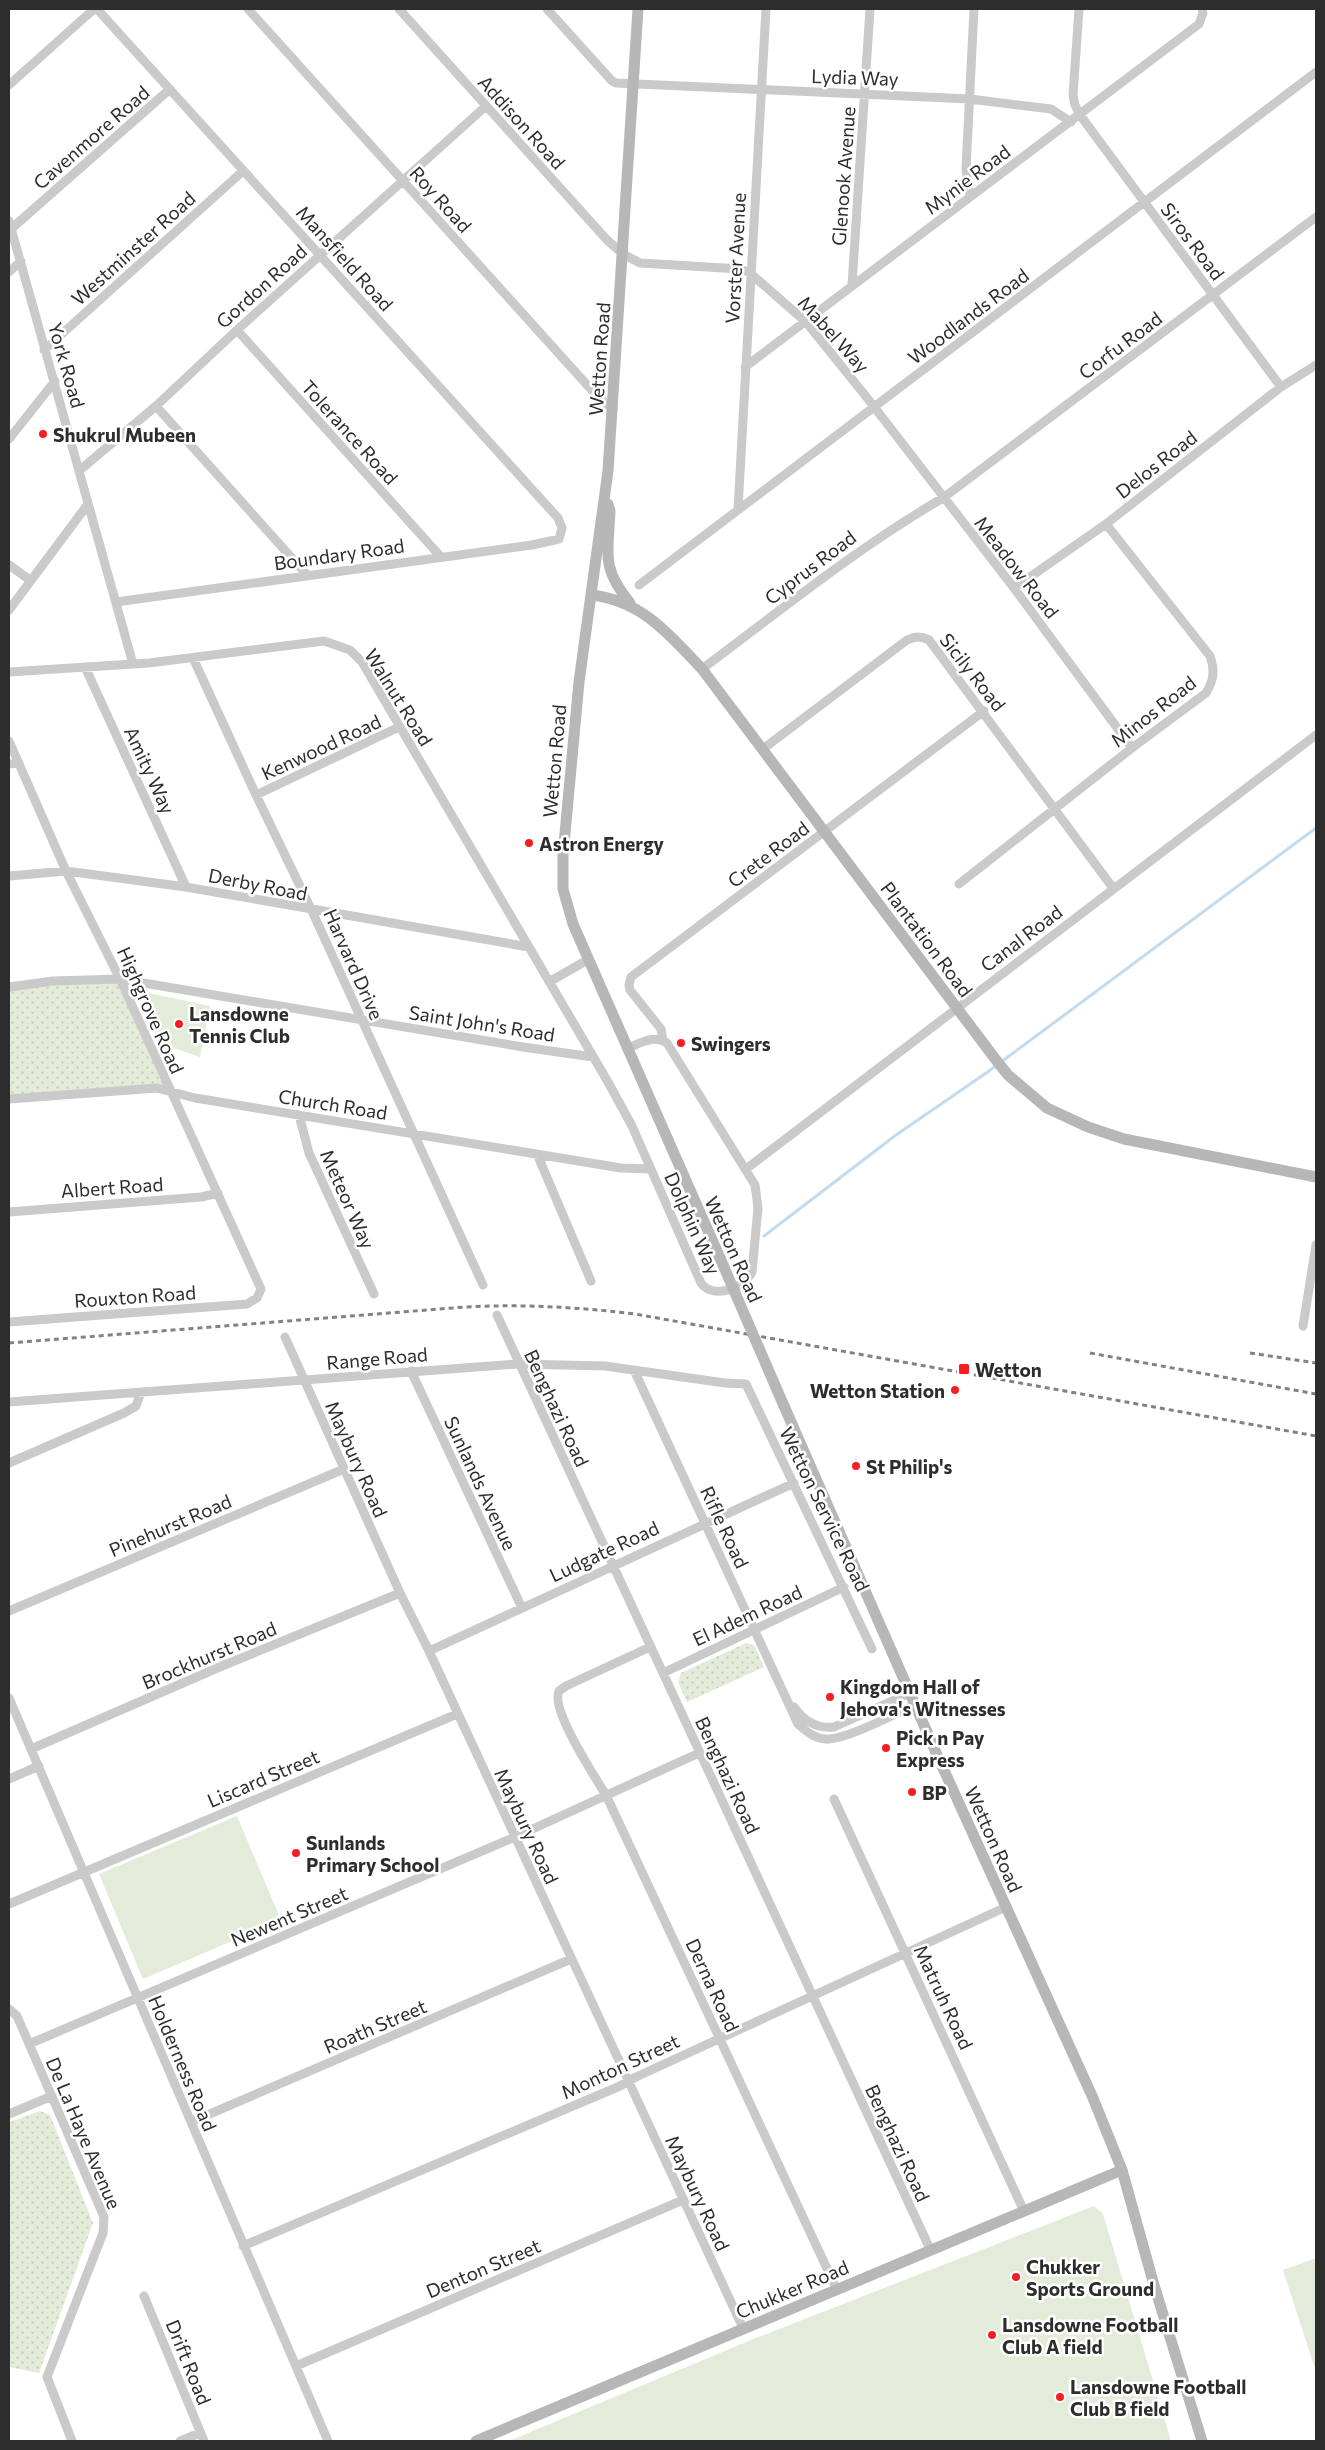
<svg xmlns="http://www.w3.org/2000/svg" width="1325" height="2450" viewBox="0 0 1325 2450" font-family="Commissioner,sans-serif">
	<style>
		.grass { fill: #e2ecd9 }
		.park { fill: url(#park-dots) }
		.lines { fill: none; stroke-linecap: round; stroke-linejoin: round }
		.stream { stroke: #c3dbee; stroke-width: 3 }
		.street { stroke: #cacaca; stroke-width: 9 }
		.secondary { stroke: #b7b7b7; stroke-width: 11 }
		.rail { stroke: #828282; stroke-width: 3; stroke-dasharray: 5 4; stroke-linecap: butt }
		.secondary-bridge { stroke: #b7b7b7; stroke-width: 11 }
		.poi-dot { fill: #f51e22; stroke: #fff; stroke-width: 2 }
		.labels { text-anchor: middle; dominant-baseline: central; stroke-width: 5; stroke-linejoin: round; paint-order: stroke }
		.street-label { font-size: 19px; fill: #2d2d2d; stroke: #fff }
		.poi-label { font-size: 19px; font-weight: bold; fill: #2d2d2d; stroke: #fff; text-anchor: start }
	</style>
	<defs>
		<pattern id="park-dots" width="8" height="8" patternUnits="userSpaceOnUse" patternTransform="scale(1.25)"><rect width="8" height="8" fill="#e2ecd9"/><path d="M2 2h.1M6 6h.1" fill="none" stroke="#c2cbbb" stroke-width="1.8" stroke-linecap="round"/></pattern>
	</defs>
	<rect width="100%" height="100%" fill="#fff"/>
	<path class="grass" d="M144,992L210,1006L200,1057L157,1042Z
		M237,1816L281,1920L143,1979L99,1874Z
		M1094,2206L1103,2214L1171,2441H509L751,2340Z
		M1316,2258V2372L1283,2270Z"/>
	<path class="park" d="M119,976L169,1090L9,1099V985Z
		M746,1643L754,1645L764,1667L687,1702L678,1682L681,1673Z
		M40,2111L50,2115L93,2223L39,2373L9,2367V2122Z"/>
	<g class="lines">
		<path class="stream" d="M764,1236L896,1135L989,1071L1316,828"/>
		<path class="street" d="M97,9L558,518L562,528L559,539L532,545L116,602
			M248,9L597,396L613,409
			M399,9L607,240L623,254L640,263L741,269L750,273L806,322L868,399L1014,588L1132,748
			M547,9L612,81L616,83L970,99L1051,109L1071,122
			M1079,9L1073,95L1075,105L1080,115L1281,387
			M9,85L94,9
			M970,197L966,169L974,9
			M9,221L133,664
			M11,229L170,89
			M9,272L21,261
			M852,285L870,9
			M237,330L440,556
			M44,350L243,171
			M745,367L1199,24L1203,13L1202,9
			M156,406L307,575
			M9,439L55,381
			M80,470L156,406L237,330L486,106
			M738,509L766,9
			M9,565L30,580
			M639,585L1316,72
			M1014,588L1106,524L1281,387L1316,365
			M9,610L88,504
			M193,658L256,795L312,911L483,1285
			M85,667L186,887
			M702,669C781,610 857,548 943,498L1316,217
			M9,672L149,663L324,641L350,650L362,662L608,1082L632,1126L701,1283C713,1300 744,1288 752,1272L758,1208L755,1185L667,1043C655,1034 639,1043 627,1049
			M9,741L66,871L120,979L261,1289L257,1298L247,1304L9,1322
			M763,749L907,640C916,636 921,636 929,640L1113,888
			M9,764L19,763
			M256,795L399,727
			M9,876L66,871L186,887L529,947
			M959,884L1132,748L1206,693C1214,680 1215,670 1210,656L1106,524
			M549,982L589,959
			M9,987L53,981L120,979L523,1047L593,1057
			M663,1040L661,1029L630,990L629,985L631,977L984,711
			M9,1099L157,1088L195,1098L621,1168L651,1169
			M299,1115L309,1153L374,1294
			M537,1154L591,1281
			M746,1169L1316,735
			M9,1212L201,1197L218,1193
			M497,1315L930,2249
			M1303,1326L1316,1245
			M285,1337L400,1593L429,1651L743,2328
			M634,1370L798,1724C807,1732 816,1740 829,1739C850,1738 894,1714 915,1705
			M411,1371L522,1608
			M9,1402L518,1364L605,1366L725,1383L746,1384L872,1649
			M9,1463L124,1413L136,1406L141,1392
			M9,1611L344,1469
			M650,1647L566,1686L559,1691C550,1709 595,1777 606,1795L837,2290
			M429,1651L794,1483
			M663,1673L844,1587
			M9,1698L328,2441
			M794,1707C804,1721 817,1729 834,1727L910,1693
			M31,1749L222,1666L400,1593
			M9,1779L39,1766
			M834,1799L1023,2209
			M9,1904L457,1714
			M9,2009L17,2016L104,2217L103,2233L47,2377L72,2441
			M29,2044L515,1837L699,1753
			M9,2114L52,2096
			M191,2122L571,1959
			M243,2246L620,2086L636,2077L1006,1907
			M144,2296L204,2441
			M296,2366L683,2200
			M180,2441L200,2433"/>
		<path class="secondary" d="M638,9L608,471L579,682L563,855V889L573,924L720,1258
			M608,504L610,511C608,554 601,568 630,603
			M591,595C641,600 669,634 702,669L996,1060L1008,1075L1047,1108L1088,1127L1124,1139L1316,1177
			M784,1406L938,1757L1093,2098L1122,2170L1154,2285L1202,2441
			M476,2441L1122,2170"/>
		<path class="rail" d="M9,1343L465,1307C522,1304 577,1307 635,1314L1316,1436
			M1090,1353L1316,1394
			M1250,1353L1316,1363"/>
		<path class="secondary-bridge" d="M720,1258L784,1406"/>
	</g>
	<g class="poi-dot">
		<circle cx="43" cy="434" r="5"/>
		<circle cx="529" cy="843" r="5"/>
		<circle cx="179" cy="1024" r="5"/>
		<circle cx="681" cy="1043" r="5"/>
		<rect x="958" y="1363" width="12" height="12" rx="2.5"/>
		<circle cx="955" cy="1390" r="5"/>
		<circle cx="856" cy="1466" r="5"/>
		<circle cx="830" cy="1697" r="5"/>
		<circle cx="886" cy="1748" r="5"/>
		<circle cx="912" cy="1792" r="5"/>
		<circle cx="296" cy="1853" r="5"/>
		<circle cx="1016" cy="2277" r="5"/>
		<circle cx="992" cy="2335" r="5"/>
		<circle cx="1060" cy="2397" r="5"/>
	</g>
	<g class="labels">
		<g class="street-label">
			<text transform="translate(855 77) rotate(2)">Lydia Way</text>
			<text transform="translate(522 122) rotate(48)">Addison Road</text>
			<text transform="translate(91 137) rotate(-41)">Cavenmore Road</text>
			<text transform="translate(843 176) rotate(-86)">Glenook Avenue</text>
			<text transform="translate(967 179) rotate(-37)">Mynie Road</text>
			<text transform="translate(441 199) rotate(48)">Roy Road</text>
			<text transform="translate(1193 241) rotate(53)">Siros Road</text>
			<text transform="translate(133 248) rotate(-42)">Westminster Road</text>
			<text transform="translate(345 258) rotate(48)">Mansfield Road</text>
			<text transform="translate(735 258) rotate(-87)">Vorster Avenue</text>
			<text transform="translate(261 286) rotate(-42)">Gordon Road</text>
			<text transform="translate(968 316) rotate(-37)">Woodlands Road</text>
			<text transform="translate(834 334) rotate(48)">Mabel Way</text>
			<text transform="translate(1120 345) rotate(-37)">Corfu Road</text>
			<text transform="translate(599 359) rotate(-86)">Wetton Road</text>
			<text transform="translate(67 365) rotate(74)">York Road</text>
			<text transform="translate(350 432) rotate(48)">Tolerance Road</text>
			<text transform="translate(1156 464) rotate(-38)">Delos Road</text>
			<text transform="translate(339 554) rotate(-8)">Boundary Road</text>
			<text transform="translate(810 567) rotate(-37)">Cyprus Road</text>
			<text transform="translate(1017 567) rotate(52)">Meadow Road</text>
			<text transform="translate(973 672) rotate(52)">Sicily Road</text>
			<text transform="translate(399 697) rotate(58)">Walnut Road</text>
			<text transform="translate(1153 711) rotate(-38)">Minos Road</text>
			<text transform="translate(321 747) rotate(-25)">Kenwood Road</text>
			<text transform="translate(554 761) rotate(-85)">Wetton Road</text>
			<text transform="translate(150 770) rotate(65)">Amity Way</text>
			<text transform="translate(768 854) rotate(-37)">Crete Road</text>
			<text transform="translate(258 884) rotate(11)">Derby Road</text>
			<text transform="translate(1021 938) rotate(-37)">Canal Road</text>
			<text transform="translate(927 939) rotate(53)">Plantation Road</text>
			<text transform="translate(354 964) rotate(66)">Harvard Drive</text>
			<text transform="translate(151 1010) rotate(66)">Highgrove Road</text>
			<text transform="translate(482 1023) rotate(9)">Saint John's Road</text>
			<text transform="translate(333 1104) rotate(9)">Church Road</text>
			<text transform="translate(112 1187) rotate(-4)">Albert Road</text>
			<text transform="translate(348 1199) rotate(66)">Meteor Way</text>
			<text transform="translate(693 1223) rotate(66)">Dolphin Way</text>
			<text transform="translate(734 1249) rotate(66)">Wetton Road</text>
			<text transform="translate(135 1296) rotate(-4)">Rouxton Road</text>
			<text transform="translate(377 1358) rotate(-5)">Range Road</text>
			<text transform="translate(557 1408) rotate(65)">Benghazi Road</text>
			<text transform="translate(357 1459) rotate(66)">Maybury Road</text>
			<text transform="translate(481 1483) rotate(65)">Sunlands Avenue</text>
			<text transform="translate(825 1509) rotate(64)">Wetton Service Road</text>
			<text transform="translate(170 1525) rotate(-23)">Pinehurst Road</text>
			<text transform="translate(725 1527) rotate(65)">Rifle Road</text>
			<text transform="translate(604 1551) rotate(-25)">Ludgate Road</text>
			<text transform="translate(747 1615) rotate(-25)">El Adem Road</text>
			<text transform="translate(209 1655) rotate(-23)">Brockhurst Road</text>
			<text transform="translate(728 1775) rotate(65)">Benghazi Road</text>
			<text transform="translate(263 1778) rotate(-23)">Liscard Street</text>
			<text transform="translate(527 1826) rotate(65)">Maybury Road</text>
			<text transform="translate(994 1839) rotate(66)">Wetton Road</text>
			<text transform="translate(289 1916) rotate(-23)">Newent Street</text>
			<text transform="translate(713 1985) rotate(65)">Derna Road</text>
			<text transform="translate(944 1997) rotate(65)">Matruh Road</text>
			<text transform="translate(375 2026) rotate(-23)">Roath Street</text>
			<text transform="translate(183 2063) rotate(67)">Holderness Road</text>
			<text transform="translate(620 2066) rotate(-25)">Monton Street</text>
			<text transform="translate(84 2133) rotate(67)">De La Haye Avenue</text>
			<text transform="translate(898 2143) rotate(65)">Benghazi Road</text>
			<text transform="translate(698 2193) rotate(65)">Maybury Road</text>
			<text transform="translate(483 2268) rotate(-23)">Denton Street</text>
			<text transform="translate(792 2289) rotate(-23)">Chukker Road</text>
			<text transform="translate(189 2362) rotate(68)">Drift Road</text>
		</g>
		<g class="poi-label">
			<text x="53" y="434">Shukrul Mubeen</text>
			<text x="539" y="843">Astron Energy</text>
			<text x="189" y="1013">Lansdowne<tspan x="189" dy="22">Tennis Club</tspan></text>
			<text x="691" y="1043">Swingers</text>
			<text x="975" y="1369">Wetton</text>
			<text x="945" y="1390" text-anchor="end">Wetton Station</text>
			<text x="866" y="1466">St Philip's</text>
			<text x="840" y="1686">Kingdom Hall of<tspan x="840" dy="22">Jehova's Witnesses</tspan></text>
			<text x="896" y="1737">Pick n Pay<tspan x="896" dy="22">Express</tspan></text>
			<text x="922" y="1792">BP</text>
			<text x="306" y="1842">Sunlands<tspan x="306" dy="22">Primary School</tspan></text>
			<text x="1026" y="2266">Chukker<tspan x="1026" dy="22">Sports Ground</tspan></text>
			<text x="1002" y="2324">Lansdowne Football<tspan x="1002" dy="22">Club A field</tspan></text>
			<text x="1070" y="2386">Lansdowne Football<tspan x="1070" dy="22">Club B field</tspan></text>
		</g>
	</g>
	<rect width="1325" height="2450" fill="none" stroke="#2d2d2d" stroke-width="20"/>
</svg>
